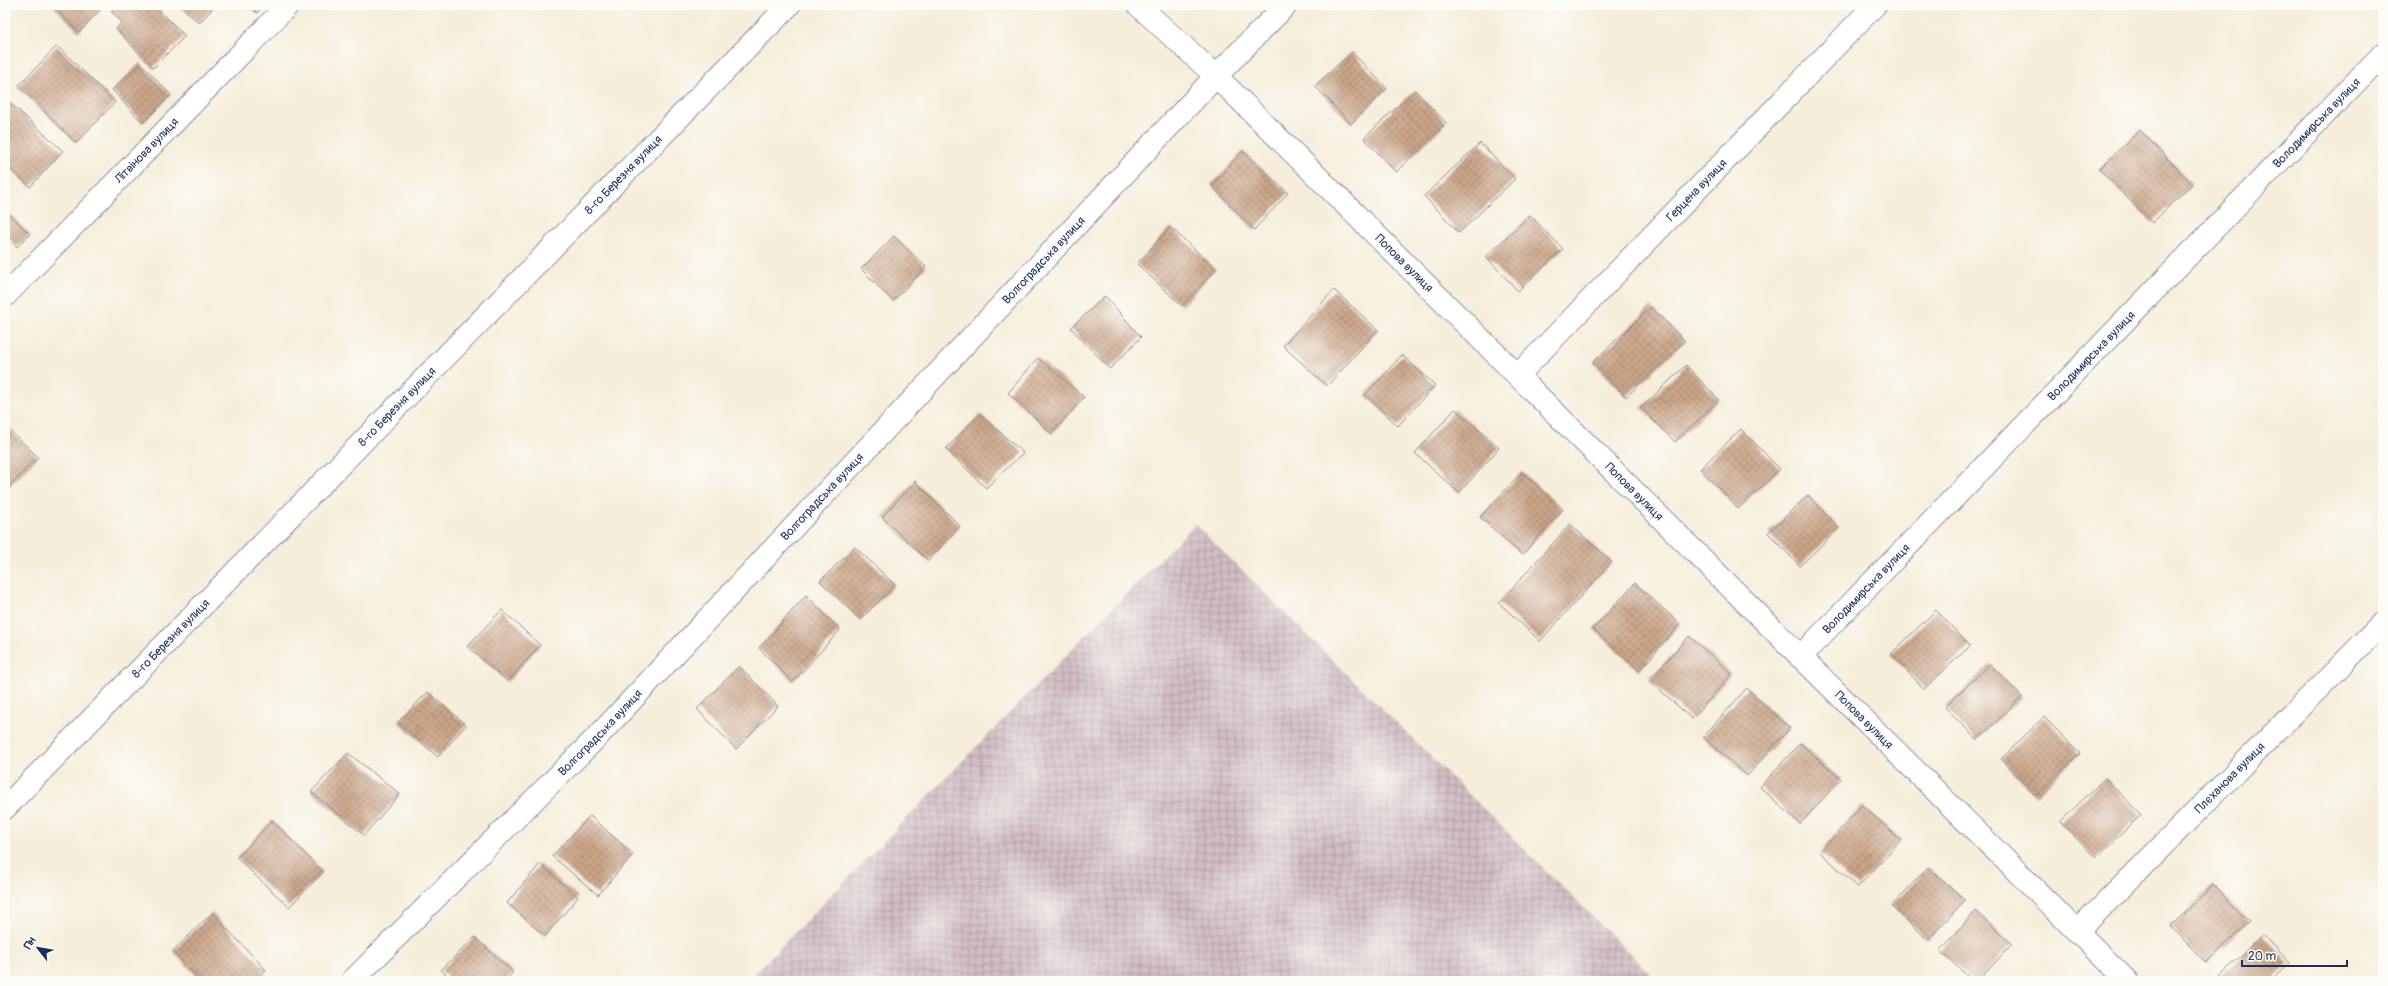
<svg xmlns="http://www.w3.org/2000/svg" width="2388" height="986" viewBox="0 0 2388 986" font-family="Pangolin,sans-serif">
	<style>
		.industrial { fill: url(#industrial-grid) }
		.building { fill: url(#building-cross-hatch) }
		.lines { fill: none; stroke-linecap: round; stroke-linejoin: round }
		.minor-casing { stroke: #888e9c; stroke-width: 24 }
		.minor { stroke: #fff; stroke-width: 22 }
		.labels { text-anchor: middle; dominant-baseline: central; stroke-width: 3; stroke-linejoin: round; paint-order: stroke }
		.street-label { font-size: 12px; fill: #1b2f5e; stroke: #fdfcf7 }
	</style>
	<defs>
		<pattern id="industrial-grid" width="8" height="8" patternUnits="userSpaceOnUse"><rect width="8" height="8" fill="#d2bec3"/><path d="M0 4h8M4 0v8" fill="none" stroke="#aa9ba2"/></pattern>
		<pattern id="building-cross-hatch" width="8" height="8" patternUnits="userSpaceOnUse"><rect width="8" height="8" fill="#cca689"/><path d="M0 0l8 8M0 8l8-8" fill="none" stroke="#a58873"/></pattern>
	</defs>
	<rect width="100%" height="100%" fill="#fdfcf7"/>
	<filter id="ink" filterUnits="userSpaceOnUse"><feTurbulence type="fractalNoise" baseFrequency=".025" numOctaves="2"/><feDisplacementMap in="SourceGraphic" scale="8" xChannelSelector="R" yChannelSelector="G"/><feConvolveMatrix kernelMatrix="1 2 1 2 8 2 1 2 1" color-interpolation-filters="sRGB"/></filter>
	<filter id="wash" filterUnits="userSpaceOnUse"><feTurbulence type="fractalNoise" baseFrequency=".012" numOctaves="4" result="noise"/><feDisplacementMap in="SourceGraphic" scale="16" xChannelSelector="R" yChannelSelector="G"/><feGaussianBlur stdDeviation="0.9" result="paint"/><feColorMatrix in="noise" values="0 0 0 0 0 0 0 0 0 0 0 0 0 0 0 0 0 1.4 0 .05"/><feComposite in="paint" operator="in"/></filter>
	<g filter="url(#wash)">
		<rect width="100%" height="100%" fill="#f6edda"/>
		<path class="industrial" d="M1195,524L1658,981H747Z"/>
		<g id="blocks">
			<path class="building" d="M52,5H95L100,10L79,32Z
				M117,5H154L185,36L153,68L116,29L122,22L111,11Z
				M180,5H216L199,23Z
				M248,5H264L257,13Z
				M57,46L115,102L76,143L18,86Z
				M1352,52L1387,89L1351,124L1315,86Z
				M140,63L171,95L143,123L112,90Z
				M1415,90L1446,123L1396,172L1364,138Z
				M8,101L63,151L30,187L5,164V105Z
				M2140,130L2192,184L2152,223L2099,169Z
				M1480,143L1515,179L1459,233L1424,196Z
				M1243,151L1288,193L1254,230L1211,185Z
				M5,210L30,234L17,247L5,235Z
				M1530,215L1563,249L1518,291L1486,257Z
				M1170,227L1216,269L1182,306L1137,264Z
				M894,236L926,267L893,301L861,269Z
				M1334,290L1378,330L1327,386L1283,346Z
				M1105,296L1141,337L1110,369L1071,328Z
				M1651,307L1685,341L1626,397L1593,362Z
				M1402,355L1435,385L1398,426L1365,395Z
				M1038,358L1084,397L1052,434L1008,393Z
				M1686,365L1719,400L1675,442L1641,408Z
				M1455,409L1499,448L1459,493L1415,453Z
				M980,414L1023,453L986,488L946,449Z
				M5,426L38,457L5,491Z
				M1741,429L1780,469L1738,509L1700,469Z
				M1522,472L1563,509L1522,555L1480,517Z
				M915,481L960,526L928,561L882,517Z
				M1808,495L1839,528L1800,566L1768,533Z
				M1570,524L1612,562L1540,641L1499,603Z
				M855,547L895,585L860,620L820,581Z
				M1635,583L1680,624L1639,671L1593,629Z
				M806,595L840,630L793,682L759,648Z
				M502,610L540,645L508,682L467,646Z
				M1936,610L1970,646L1924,689L1891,654Z
				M1689,636L1732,674L1692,719L1649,680Z
				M1990,664L2022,697L1977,740L1945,707Z
				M739,666L778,706L736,749L697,709Z
				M1747,688L1790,728L1747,776L1703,737Z
				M428,692L466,725L438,757L398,722Z
				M2044,717L2080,754L2036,796L2001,759Z
				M1800,743L1841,779L1800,824L1760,787Z
				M348,753L400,794L364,835L311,792Z
				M2105,778L2141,815L2096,858L2060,822Z
				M1862,805L1901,840L1858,887L1820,852Z
				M590,816L633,854L598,895L552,856Z
				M272,820L323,872L289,907L237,858Z
				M540,864L578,897L545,936L507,903Z
				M1928,867L1965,900L1928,940L1892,906Z
				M2213,885L2249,922L2206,963L2171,926Z
				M1976,911L2012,944L1978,981H1973L1940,951Z
				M212,913L266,970L254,981H201L173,951Z
				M2263,935L2289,963L2271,981H2222L2219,977Z
				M475,937L513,972L505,981H453L441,970Z"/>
		</g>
	</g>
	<g filter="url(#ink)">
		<use href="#blocks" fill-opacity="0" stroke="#888e9c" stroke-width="1"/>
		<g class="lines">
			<g class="minor-casing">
				<g id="minor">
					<path id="s1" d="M1138,5L1216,76L2127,981"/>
					<path id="s2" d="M5,296L288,5"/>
					<path id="s3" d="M1518,375L1875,5"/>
					<path id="s4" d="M1800,657L2383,54"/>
					<path id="s5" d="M5,808L789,5"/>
					<path id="s6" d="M2077,932L2383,623"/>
					<path id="s7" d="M352,981L599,735L1216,76L1286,5"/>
				</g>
			</g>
			<use href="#minor" class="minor"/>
		</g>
	</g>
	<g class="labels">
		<g class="street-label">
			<text stroke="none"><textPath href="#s4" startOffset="743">Володимирська вулиця</textPath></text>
			<text stroke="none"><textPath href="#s2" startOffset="203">Літвінова вулиця</textPath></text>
			<text stroke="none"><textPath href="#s5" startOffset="885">8-го Березня вулиця</textPath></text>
			<text stroke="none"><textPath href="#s3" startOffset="257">Герцена вулиця</textPath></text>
			<text stroke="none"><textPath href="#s7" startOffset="999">Волгоградська вулиця</textPath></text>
			<text stroke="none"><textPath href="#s1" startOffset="371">Попова вулиця</textPath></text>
			<text stroke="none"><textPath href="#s4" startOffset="419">Володимирська вулиця</textPath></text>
			<text stroke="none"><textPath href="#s5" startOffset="561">8-го Березня вулиця</textPath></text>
			<text stroke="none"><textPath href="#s1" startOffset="695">Попова вулиця</textPath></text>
			<text stroke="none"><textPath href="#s7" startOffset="675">Волгоградська вулиця</textPath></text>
			<text stroke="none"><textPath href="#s4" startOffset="95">Володимирська вулиця</textPath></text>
			<text stroke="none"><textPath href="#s5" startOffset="237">8-го Березня вулиця</textPath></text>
			<text stroke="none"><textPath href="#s1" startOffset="1019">Попова вулиця</textPath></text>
			<text stroke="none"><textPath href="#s7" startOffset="351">Волгоградська вулиця</textPath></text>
			<text stroke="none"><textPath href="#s6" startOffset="217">Плєханова вулиця</textPath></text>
		</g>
	</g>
	<rect width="2388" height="986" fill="none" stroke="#fdfcf7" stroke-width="20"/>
	<g transform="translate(38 948) rotate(301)" stroke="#fdfcf7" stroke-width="3" paint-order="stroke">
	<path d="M0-3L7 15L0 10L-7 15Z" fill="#1b2f5e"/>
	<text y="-6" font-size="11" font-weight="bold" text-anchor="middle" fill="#1b2f5e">Пн</text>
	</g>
	<path d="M2242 960v6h105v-6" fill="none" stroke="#1b2f5e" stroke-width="2"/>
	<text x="2248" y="960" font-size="12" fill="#1b2f5e" stroke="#fdfcf7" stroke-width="3" paint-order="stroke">20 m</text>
</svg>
